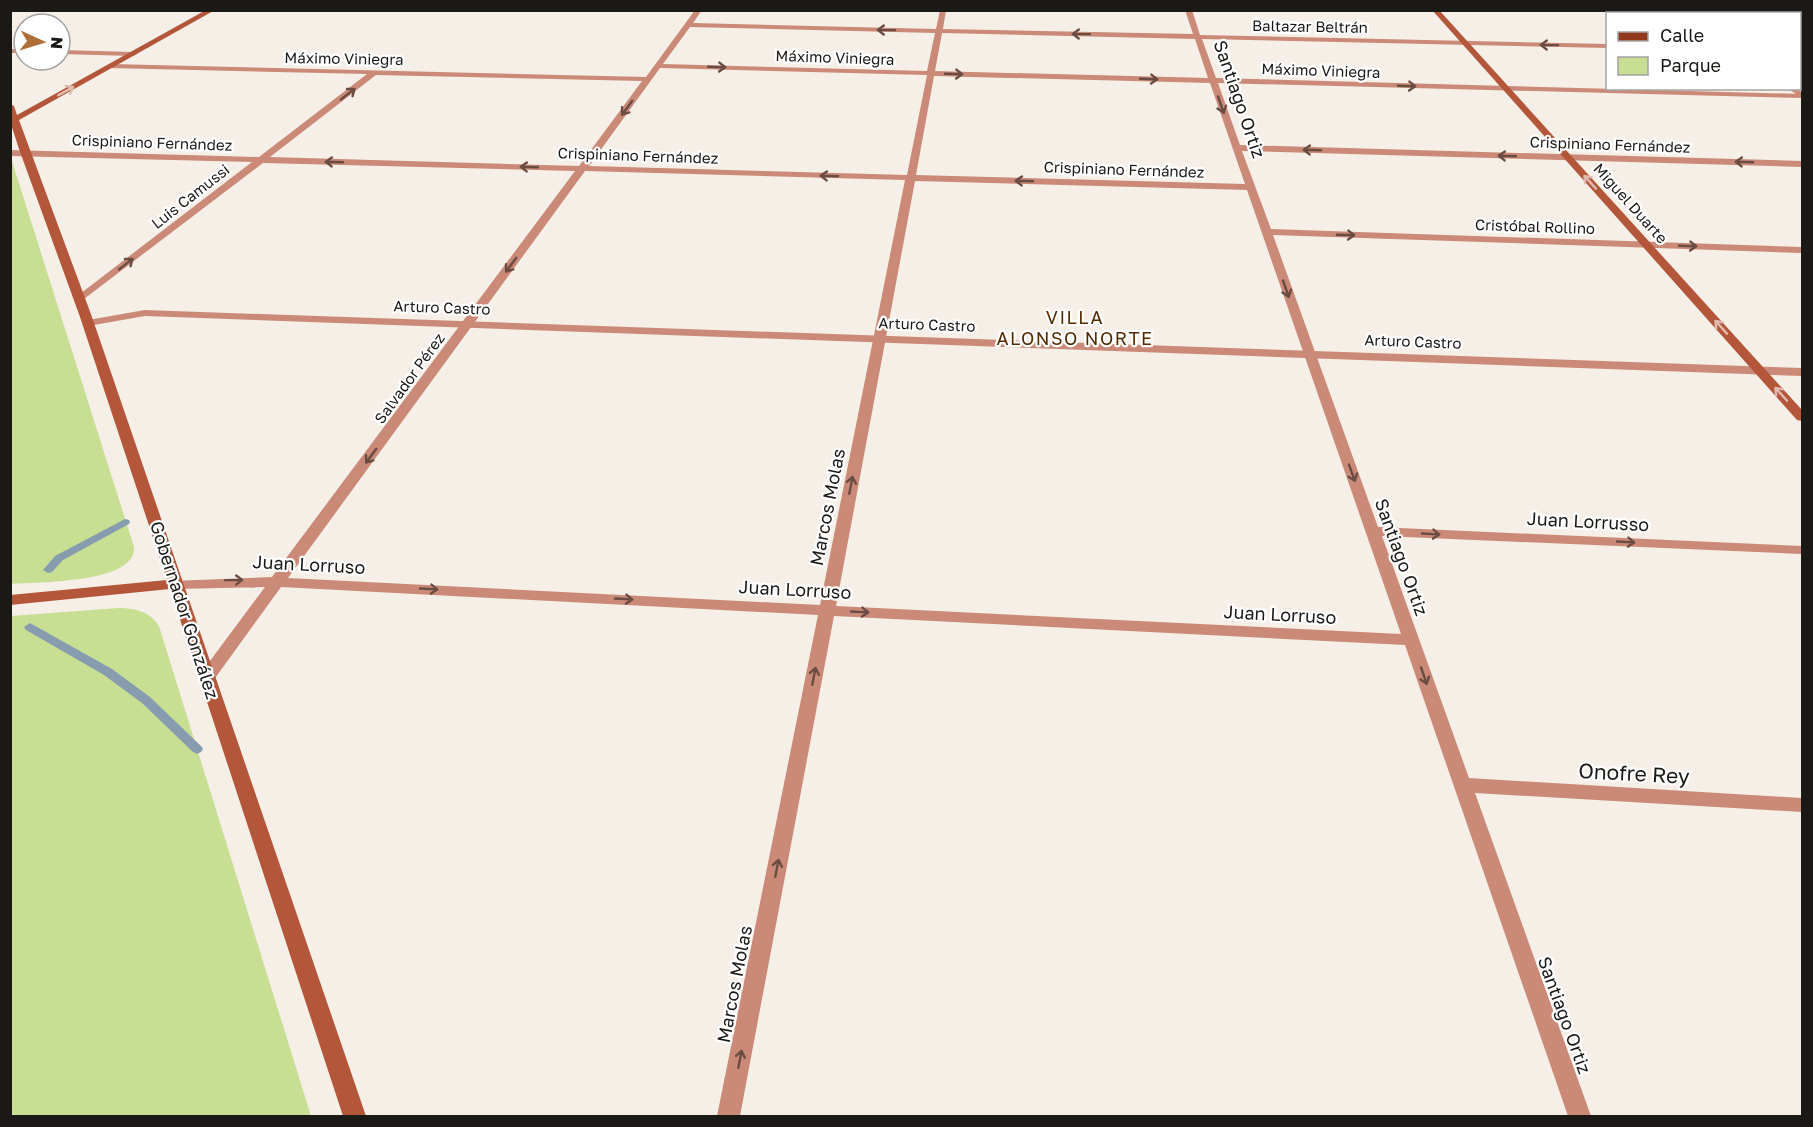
<svg xmlns="http://www.w3.org/2000/svg" width="1813" height="1127" viewBox="0 0 1813 1127" font-family="'Golos Text',sans-serif">
	<style>
		.green { fill: #c8de93 }
		.lines { fill: none; stroke-linecap: round; stroke-linejoin: round }
		.stream { fill: #879daf; fill-rule: evenodd }
		.minor { fill: #cb8a77; fill-rule: evenodd }
		.tertiary { fill: #cb8a77; fill-rule: evenodd }
		.secondary { fill: #b3563a; fill-rule: evenodd }
		.primary { fill: #93381d; fill-rule: evenodd }
		.oneway { stroke: #6a4c42 }
		.oneway2 { stroke: #e1bbb0 }
		.labels { text-anchor: middle; dominant-baseline: central; stroke-width: 4.5; stroke-linejoin: round; paint-order: stroke }
		.far-street-label { font-size: 15px; fill: #1b1916; stroke: #fff }
		.street-label { font-size: 18px; fill: #1b1916; stroke: #fff }
		.far-quarter-label { font-size: 18px; letter-spacing: 1.5px; fill: #542a00; stroke: #fff }
		.near-street-label { font-size: 21px; fill: #1b1916; stroke: #fff }
	</style>
	<rect width="100%" height="100%" fill="#f5efe7"/>
	<path class="green" d="M11,158L134,547C137,584 35,582 11,584Z
		M118,608C135,608 149,611 159,626L311,1116H11V616Z"/>
	<g class="lines">
		<path class="stream" d="M125,519L129,520L130,522L129,524L63,560L52,572L48,573L43,570L55,556Z
			M30,623L112,669L150,697L201,746L203,749L201,752L197,754L193,752L142,703L104,675L26,630L24,627Z"/>
		<path class="minor" d="M695,10H702L693,23L936,29L940,10H946L943,29L1193,34L1185,10H1192L1200,35L1608,44V48L1202,39L1216,78L1802,94V98L1218,83L1240,145L1802,161V167L1242,151L1271,229L1802,247V253L1273,235L1378,527L1802,546V554L1382,536L1469,778L1802,798V812L1475,793L1591,1116H1568L1405,645L834,616L740,1116H717L818,615L281,587L213,681H201L199,677L201,673L265,587L176,589L171,587L168,584L171,581L272,577L575,171L263,163L80,302L76,301V297L252,162L10,156V150L259,157L367,74L108,68L111,64L646,77ZM690,27L935,33L927,71L663,64ZM942,33L1195,39L1208,78L935,71ZM660,68L927,75L907,175L589,166ZM376,75L642,81L579,166L270,157ZM934,76L1210,83L1245,184L916,175ZM585,171L905,180L820,605L288,578ZM915,181L1247,190L1401,634L836,606Z
			M10,49H24V53H10Z
			M60,50L133,52L137,54L133,56L60,54Z"/>
		<path class="tertiary" d="M1675,10H1682L1685,14H1678Z
			M1787,88H1797L1802,93V98Z
			M145,310L1802,368V376L145,316L88,326L82,323L88,320Z"/>
		<path class="secondary" d="M206,10H215L19,120L92,317L366,1116H343L170,589L10,605V595L167,580L80,317L19,149L10,121V104L14,106L17,115Z
			M1432,10H1439L1802,410V421L1797,420Z"/>
		<path class="primary" d="M1759,10H1802V13L1762,12Z"/>
	</g>
	<defs><path id="oneway-shaft" d="M-6 0H5M1.5-3L5.5 0L1.5 3" fill="none" stroke-width="1.6" stroke-linecap="round" stroke-linejoin="round" transform="scale(1.5)"/></defs>
	<g class="oneway">
		<use href="#oneway-shaft" transform="translate(886 30) rotate(-179)"/>
		<use href="#oneway-shaft" transform="translate(1081 34) rotate(-179)"/>
		<use href="#oneway-shaft" transform="translate(1549 45) rotate(-179)"/>
		<use href="#oneway-shaft" transform="translate(717 67) rotate(2)"/>
		<use href="#oneway-shaft" transform="translate(954 74) rotate(2)"/>
		<use href="#oneway-shaft" transform="translate(1149 79) rotate(2)"/>
		<use href="#oneway-shaft" transform="translate(1407 86) rotate(2)"/>
		<use href="#oneway-shaft" transform="translate(348 94) rotate(-38)"/>
		<use href="#oneway-shaft" transform="translate(1221 105) rotate(71)"/>
		<use href="#oneway-shaft" transform="translate(627 108) rotate(126)"/>
		<use href="#oneway-shaft" transform="translate(1312 150) rotate(-178)"/>
		<use href="#oneway-shaft" transform="translate(1507 156) rotate(-178)"/>
		<use href="#oneway-shaft" transform="translate(334 162) rotate(-178)"/>
		<use href="#oneway-shaft" transform="translate(1744 162) rotate(-178)"/>
		<use href="#oneway-shaft" transform="translate(529 167) rotate(-178)"/>
		<use href="#oneway-shaft" transform="translate(829 176) rotate(-178)"/>
		<use href="#oneway-shaft" transform="translate(1024 181) rotate(-178)"/>
		<use href="#oneway-shaft" transform="translate(1346 235) rotate(2)"/>
		<use href="#oneway-shaft" transform="translate(1688 246) rotate(2)"/>
		<use href="#oneway-shaft" transform="translate(126 264) rotate(-38)"/>
		<use href="#oneway-shaft" transform="translate(511 265) rotate(126)"/>
		<use href="#oneway-shaft" transform="translate(1286 289) rotate(71)"/>
		<use href="#oneway-shaft" transform="translate(371 456) rotate(126)"/>
		<use href="#oneway-shaft" transform="translate(1352 473) rotate(70)"/>
		<use href="#oneway-shaft" transform="translate(851 485) rotate(-79)"/>
		<use href="#oneway-shaft" transform="translate(1431 534) rotate(3)"/>
		<use href="#oneway-shaft" transform="translate(1626 542) rotate(3)"/>
		<use href="#oneway-shaft" transform="translate(234 580) rotate(-1)"/>
		<use href="#oneway-shaft" transform="translate(429 589) rotate(3)"/>
		<use href="#oneway-shaft" transform="translate(624 599) rotate(3)"/>
		<use href="#oneway-shaft" transform="translate(860 612) rotate(3)"/>
		<use href="#oneway-shaft" transform="translate(814 676) rotate(-79)"/>
		<use href="#oneway-shaft" transform="translate(1424 676) rotate(71)"/>
		<use href="#oneway-shaft" transform="translate(777 868) rotate(-79)"/>
		<use href="#oneway-shaft" transform="translate(740 1059) rotate(-79)"/>
	</g>
	<g class="oneway2">
		<use href="#oneway-shaft" transform="translate(66 91) rotate(-29)"/>
		<use href="#oneway-shaft" transform="translate(1590 182) rotate(-132)"/>
		<use href="#oneway-shaft" transform="translate(1721 327) rotate(-132)"/>
		<use href="#oneway-shaft" transform="translate(1781 394) rotate(-132)"/>
	</g>
	<g class="labels">
		<g class="far-street-label">
			<text transform="translate(1310 26) rotate(1)">Baltazar Beltrán</text>
			<text transform="translate(835 57) rotate(2)">Máximo Viniegra</text>
			<text transform="translate(344 58) rotate(1)">Máximo Viniegra</text>
			<text transform="translate(1321 70) rotate(2)">Máximo Viniegra</text>
			<text transform="translate(152 142) rotate(2)">Crispiniano Fernández</text>
			<text transform="translate(1610 144) rotate(2)">Crispiniano Fernández</text>
			<text transform="translate(638 155) rotate(2)">Crispiniano Fernández</text>
			<text transform="translate(1124 169) rotate(2)">Crispiniano Fernández</text>
			<text transform="translate(190 196) rotate(-38)">Luis Camussi</text>
			<text transform="translate(1631 203) rotate(48)">Miguel Duarte</text>
			<text transform="translate(1535 226) rotate(2)">Cristóbal Rollino</text>
			<text transform="translate(442 307) rotate(2)">Arturo Castro</text>
			<text transform="translate(927 324) rotate(2)">Arturo Castro</text>
			<text transform="translate(1413 341) rotate(2)">Arturo Castro</text>
			<text transform="translate(409 378) rotate(-54)">Salvador Pérez</text>
		</g>
		<g class="street-label">
			<text transform="translate(1240 99) rotate(71)">Santiago Ortiz</text>
			<text transform="translate(827 507) rotate(-79)">Marcos Molas</text>
			<text transform="translate(1588 521) rotate(3)">Juan Lorrusso</text>
			<text transform="translate(1402 557) rotate(70)">Santiago Ortiz</text>
			<text transform="translate(309 564) rotate(3)">Juan Lorruso</text>
			<text transform="translate(795 589) rotate(3)">Juan Lorruso</text>
			<text transform="translate(185 610) rotate(72)">Gobernador González</text>
			<text transform="translate(1280 614) rotate(3)">Juan Lorruso</text>
			<text transform="translate(734 984) rotate(-79)">Marcos Molas</text>
			<text transform="translate(1565 1015) rotate(70)">Santiago Ortiz</text>
		</g>
		<g class="far-quarter-label">
			<text x="1075" y="317">VILLA<tspan x="1075" dy="21">ALONSO NORTE</tspan></text>
		</g>
		<g class="near-street-label">
			<text transform="translate(1634 773) rotate(3)">Onofre Rey</text>
		</g>
	</g>
	<rect width="1813" height="1127" fill="none" stroke="#1b1916" stroke-width="24"/>
	<rect x="1606" y="12" width="195" height="78" fill="#ffffff" stroke="#a4a3a2" stroke-width="1.5"/>
	<rect x="1618" y="32" width="30" height="9" fill="#93381d" stroke="#a4a3a2" stroke-width="1.5"/>
	<text x="1660" y="42" font-size="18" fill="#1b1916">Calle</text>
	<rect x="1618" y="57" width="30" height="18" fill="#c8de93" stroke="#a4a3a2" stroke-width="1.5"/>
	<text x="1660" y="72" font-size="18" fill="#1b1916">Parque</text>
	<g transform="translate(42 42) rotate(94)"><circle r="28" fill="#ffffff" stroke="#a4a3a2" stroke-width="1.5"/>
	<path d="M0-4.5L10 22L0 15L-10 22Z" fill="#ae6e37"/>
	<text y="-9" font-size="16" font-weight="bold" text-anchor="middle" fill="#1b1916">N</text>
	</g>
</svg>
